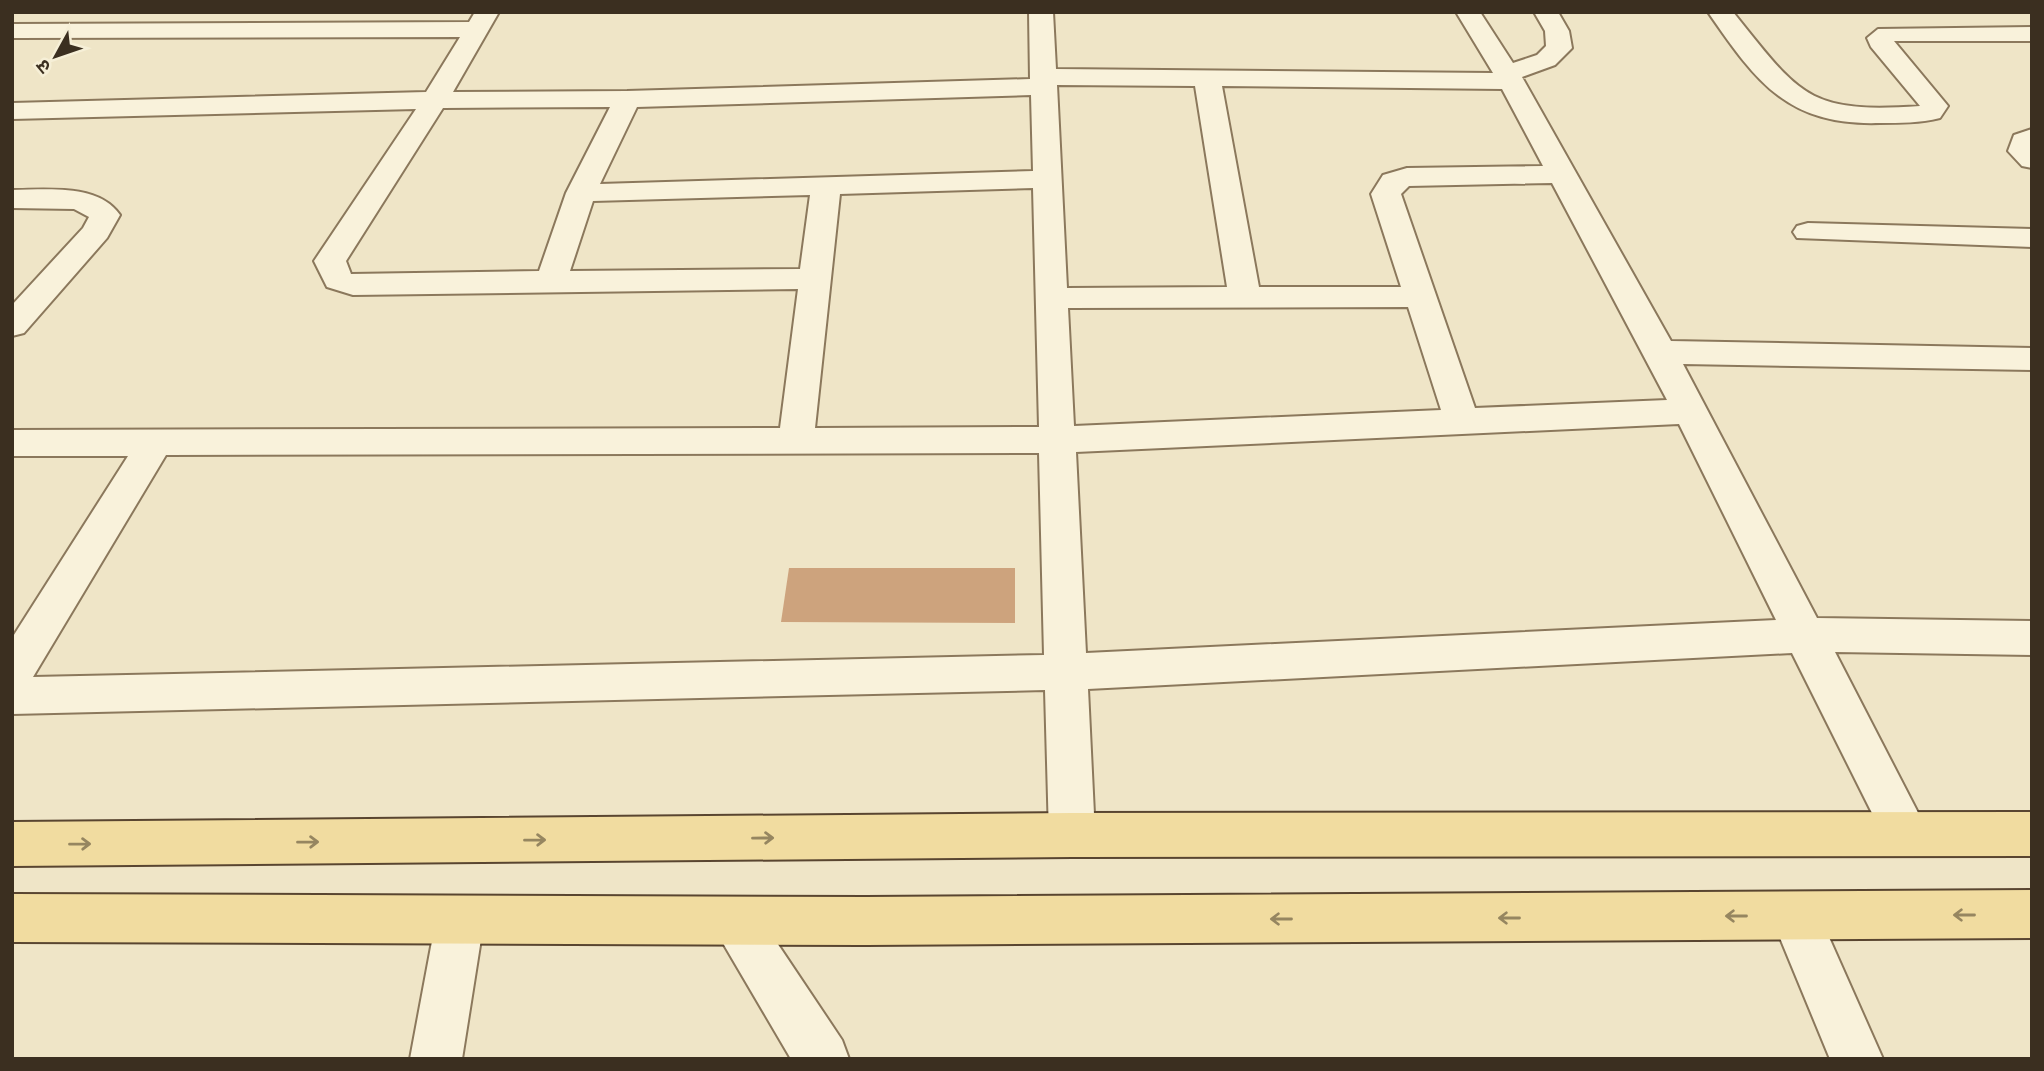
<svg xmlns="http://www.w3.org/2000/svg" width="2044" height="1071" viewBox="0 0 2044 1071" font-family="Literata,'Noto Sans Devanagari',serif">
	<style>
		.building { fill: #cda37d }
		.lines { fill: none; stroke-linecap: round; stroke-linejoin: round }
		.minor-casing { stroke: #8b785c; stroke-width: 4 }
		.major-casing { stroke: #594530; stroke-width: 4 }
		.minor { fill: #f9f2db; fill-rule: evenodd }
		.major { fill: #f1dca0; fill-rule: evenodd }
		.oneway { stroke: #968660 }
	</style>
	<rect width="100%" height="100%" fill="#efe5c7"/>
	<path class="building" d="M789,568H1015V623L781,622Z"/>
	<g class="lines">
		<g class="minor-casing">
			<path id="minor" d="M475,12H499L453,92L627,91L1030,79L1029,12H1053L1056,69L1493,73L1456,12H1480L1513,63L1537,55L1546,46L1545,31L1534,12H1558L1569,31L1572,48L1555,65L1522,77L1671,341L2032,348V370L1683,364L1817,618L2032,621V655L1835,652L1929,834L1922,849L1906,856L1890,849L1792,653L1088,689L1095,835L1088,850L1072,857L1056,850L1049,835L1045,690L12,714V638L128,456H12V430L780,428L798,289L353,295L327,287L314,261L416,109L12,119V103L426,92L460,37L12,38V24L469,22ZM1057,85L1195,86L1227,287L1067,288ZM1222,86L1502,89L1543,166L1407,168L1383,175L1371,194L1401,287H1259ZM1031,95L1033,171L600,184L637,107ZM610,107L566,193L539,271L351,274L346,261L443,108ZM1552,183L1667,400L1475,408L1401,194L1409,186ZM1033,188L1039,427L815,428L840,194ZM810,195L800,269L570,271L593,201ZM1408,307L1441,410L1074,426L1068,308ZM1679,424L1776,620L1086,653L1076,452ZM1039,453L1044,655L33,677L166,455Z
				M1708,12H1733C1800,95 1807,114 1920,106L1871,47L1867,38L1878,29L2032,27V41H1894L1948,106L1940,118C1920,123 1900,123 1880,123C1788,126 1757,83 1708,12Z
				M2032,129V168L2022,166L2008,151L2014,135Z
				M12,190C46,190 98,183 120,215L107,238L24,333L12,336V305L83,228L89,217L74,209L12,208Z
				M1808,223L2032,229V247L1797,238L1793,232L1797,226Z
				M1795,892L1812,899L1883,1059H1830L1771,916L1778,899Z
				M460,896L477,903L484,920L462,1059H410L436,920L443,903Z
				M734,897L751,904L842,1040L849,1059H791L710,921L717,904Z"/>
		</g>
		<g class="major-casing">
			<path id="major" d="M2032,812V856L1072,857L12,866V822L1072,813Z
				M2032,890V938L866,945L12,942V894L866,897Z"/>
		</g>
		<use href="#minor" class="minor"/>
		<use href="#major" class="major"/>
	</g>
	<defs><path id="oneway-shaft" d="M-6 0H5M1.5-3L5.5 0L1.5 3" fill="none" stroke-width="1.6" stroke-linecap="round" stroke-linejoin="round" transform="scale(1.75)"/></defs>
	<g class="oneway">
		<use href="#oneway-shaft" transform="translate(763 838) rotate(-1)"/>
		<use href="#oneway-shaft" transform="translate(535 840) rotate(-1)"/>
		<use href="#oneway-shaft" transform="translate(308 842) rotate(-1)"/>
		<use href="#oneway-shaft" transform="translate(80 844) rotate(-1)"/>
		<use href="#oneway-shaft" transform="translate(1964 915) rotate(180)"/>
		<use href="#oneway-shaft" transform="translate(1736 916) rotate(180)"/>
		<use href="#oneway-shaft" transform="translate(1509 918) rotate(180)"/>
		<use href="#oneway-shaft" transform="translate(1281 919) rotate(180)"/>
	</g>
	<rect width="2044" height="1071" fill="none" stroke="#3b2f20" stroke-width="28"/>
	<g transform="translate(56 56) rotate(230)" stroke="#f6efd7" stroke-width="5" paint-order="stroke">
	<path d="M0-5L12 26L0 18L-12 26Z" fill="#3b2f20"/>
	<text y="-10" font-size="19" font-weight="bold" text-anchor="middle" fill="#3b2f20">उ</text>
	</g>
</svg>
